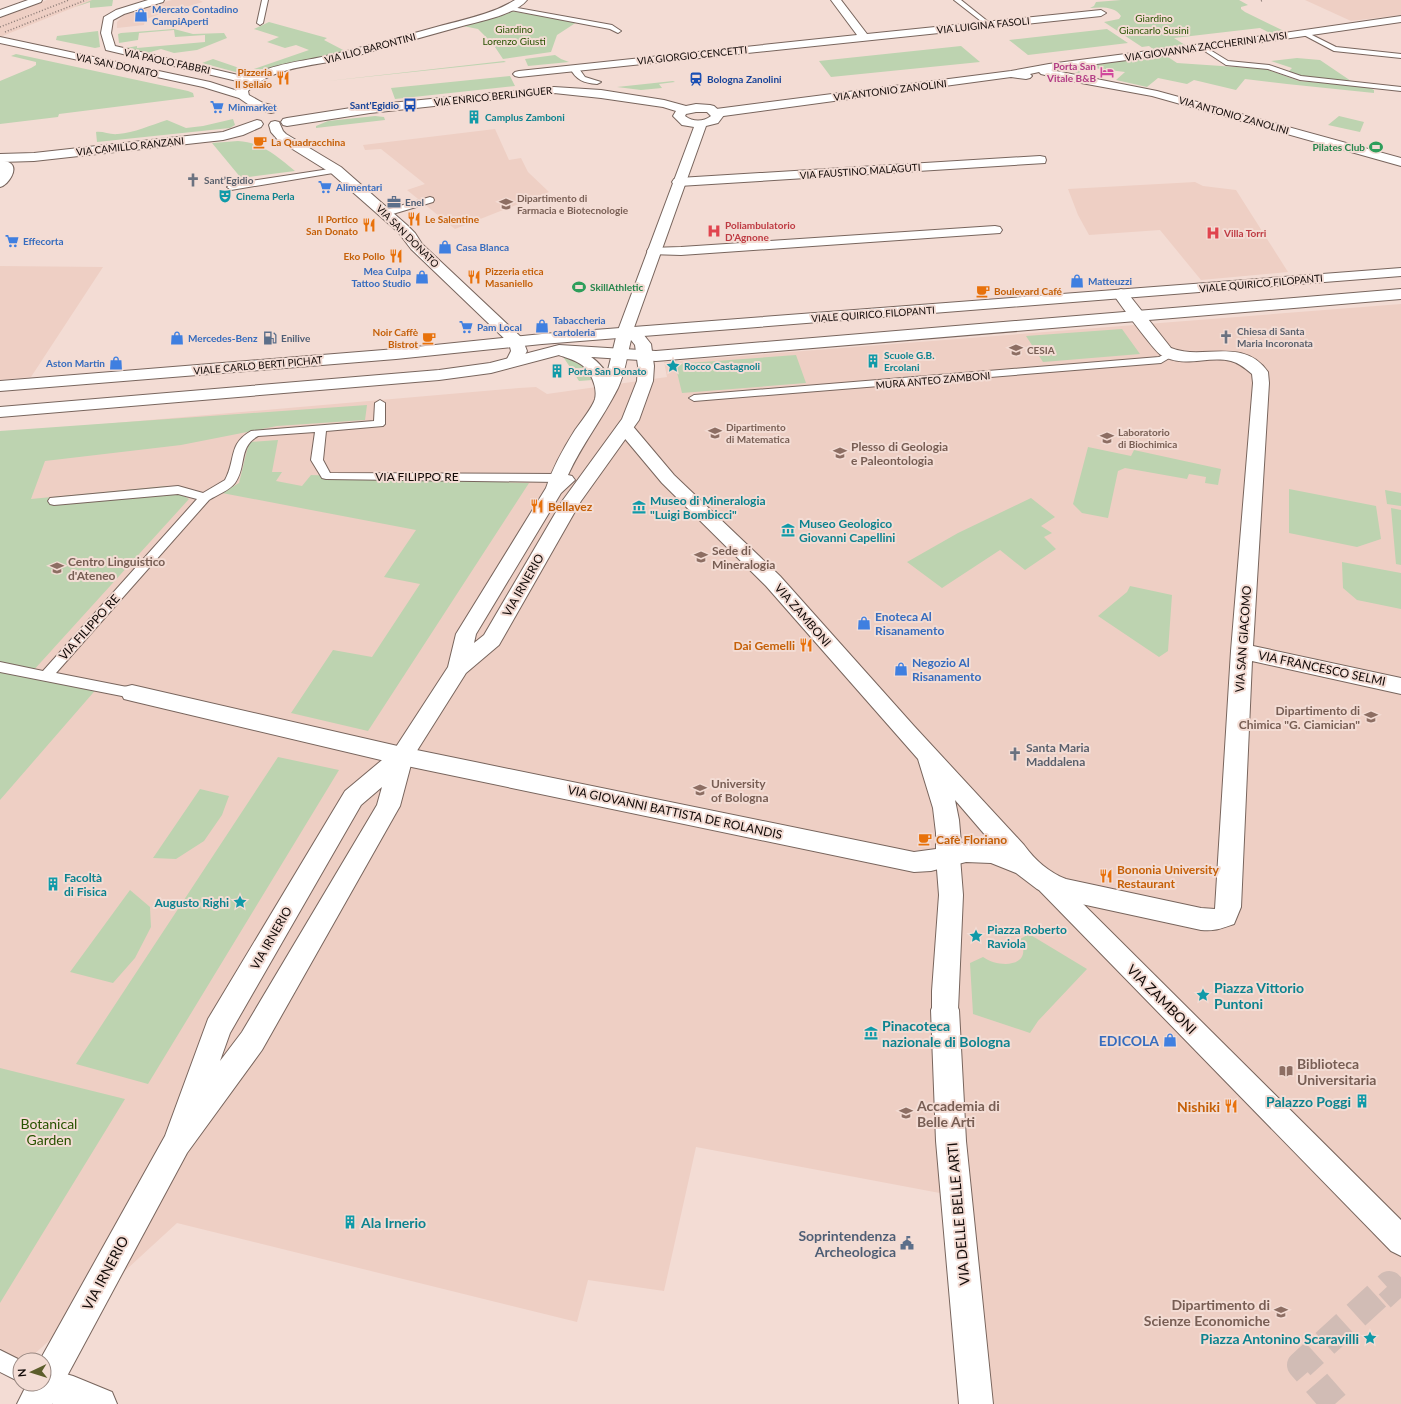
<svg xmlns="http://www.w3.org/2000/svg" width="1401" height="1404" viewBox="0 0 1401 1404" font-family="Lato,sans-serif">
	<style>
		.built { fill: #eecfc4 }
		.green { fill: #bdd3b0 }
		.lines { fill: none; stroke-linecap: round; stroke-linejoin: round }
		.pedestrian-tunnel { stroke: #d1bcb5; stroke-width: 28; stroke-dasharray: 28 14; stroke-linecap: butt }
		.service-casing { stroke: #78655d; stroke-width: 2 }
		.pedestrian-casing { stroke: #78655d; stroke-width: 2 }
		.minor-casing { stroke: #78655d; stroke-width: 2 }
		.tertiary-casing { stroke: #78655d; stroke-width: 2 }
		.secondary-casing { stroke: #78655d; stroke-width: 2 }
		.primary-casing { stroke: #78655d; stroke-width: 2 }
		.service { fill: #fff; fill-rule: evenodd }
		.pedestrian { fill: #fff; fill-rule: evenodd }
		.minor { fill: #fff; fill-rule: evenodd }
		.tertiary { fill: #fff; fill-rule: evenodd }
		.secondary { fill: #fff; fill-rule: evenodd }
		.primary { fill: #fff; fill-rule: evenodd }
		.rail { stroke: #8a7a75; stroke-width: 1.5; stroke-dasharray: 1 2; stroke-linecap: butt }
		.labels { text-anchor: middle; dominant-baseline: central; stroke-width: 4; stroke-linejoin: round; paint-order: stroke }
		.far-shop-label { font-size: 10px; font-weight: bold; fill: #366cbe; stroke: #f3dcd4; text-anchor: start }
		.far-park-label { font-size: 10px; fill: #295200; stroke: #f3dcd4 }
		.far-street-label { font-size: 10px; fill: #120a08; stroke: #f3dcd4 }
		.far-hotel-label { font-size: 10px; font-weight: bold; fill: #b23c85; stroke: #f3dcd4; text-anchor: end }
		.far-food-label { font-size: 10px; font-weight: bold; fill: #c56008; stroke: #f3dcd4; text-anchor: end }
		.far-transit-label { font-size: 10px; font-weight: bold; fill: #164399; stroke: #f3dcd4; text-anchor: start }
		.far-culture-label { font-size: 10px; font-weight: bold; fill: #0d838f; stroke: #f3dcd4; text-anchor: start }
		.far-leisure-label { font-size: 10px; font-weight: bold; fill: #27864d; stroke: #f3dcd4; text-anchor: end }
		.far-worship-label { font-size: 10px; font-weight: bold; fill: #5b616d; stroke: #f3dcd4; text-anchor: start }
		.far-education-label { font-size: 10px; font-weight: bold; fill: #785e54; stroke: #f3dcd4; text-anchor: start }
		.far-service-label { font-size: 10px; font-weight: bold; fill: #4e5e75; stroke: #f3dcd4; text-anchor: start }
		.far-health-label { font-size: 10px; font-weight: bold; fill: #be3a42; stroke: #f3dcd4; text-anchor: start }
		.education-label { font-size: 12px; font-weight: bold; fill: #785e54; stroke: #f3dcd4; text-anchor: start }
		.street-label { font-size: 12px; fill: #120a08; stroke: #f3dcd4 }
		.culture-label { font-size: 12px; font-weight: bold; fill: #0d838f; stroke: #f3dcd4; text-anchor: start }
		.food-label { font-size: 12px; font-weight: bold; fill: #c56008; stroke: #f3dcd4; text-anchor: start }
		.shop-label { font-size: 12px; font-weight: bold; fill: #366cbe; stroke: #f3dcd4; text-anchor: start }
		.worship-label { font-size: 12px; font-weight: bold; fill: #5b616d; stroke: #f3dcd4; text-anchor: start }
		.near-culture-label { font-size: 14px; font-weight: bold; fill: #0d838f; stroke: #f3dcd4; text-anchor: start }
		.near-street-label { font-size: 14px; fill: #120a08; stroke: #f3dcd4 }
		.near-shop-label { font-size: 14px; font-weight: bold; fill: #366cbe; stroke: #f3dcd4; text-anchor: end }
		.near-education-label { font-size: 14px; font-weight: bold; fill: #785e54; stroke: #f3dcd4; text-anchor: start }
		.near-food-label { font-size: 14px; font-weight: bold; fill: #c56008; stroke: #f3dcd4; text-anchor: end }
		.near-park-label { font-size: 14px; fill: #295200; stroke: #f3dcd4 }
		.near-service-label { font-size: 14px; font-weight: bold; fill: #4e5e75; stroke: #f3dcd4; text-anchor: end }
	</style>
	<rect width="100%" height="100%" fill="#f3dcd4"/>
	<path class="built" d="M47,0H97L75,7L0,37V18Z
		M172,0H199L203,2L154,16L145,20L144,25L117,28V22L124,15L139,9Z
		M1305,0H1401V15L1351,21Z
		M495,129L509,160L521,158L528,172L549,192L455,229L407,190L425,184L381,149L365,150L363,145Z
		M1195,182L1203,186L1236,190L1288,272L1201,280L1160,230L1089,235L1078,215L1068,189Z
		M0,266L103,267L31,377L0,380Z
		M1401,304V1404H969L945,1194L696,1147L664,1291L588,1280L577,1322L177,1223L28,1360H20L11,1375L0,1372V433L519,388L536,387L547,394L667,377L664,362Z"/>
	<path class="green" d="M92,0H113L112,6L90,8V2L75,7Z
		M1121,0H1239L1248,5L1241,7V9L1245,12L1284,31L1270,33L1260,28L1174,38L1185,45L1153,49L1149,46L1142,47L1104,22L1119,19L1121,16C1115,6 1101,7 1090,8L1094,6L1096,2Z
		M510,11L577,22L557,35L551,52L503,59L493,44L478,29L463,26Z
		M269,22L327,38L324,40L345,51L256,75L243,74L202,63L213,59L248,71L309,50L296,45L285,48L267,42L279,37L254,29Z
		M174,29L193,34L224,33L227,38L197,50L174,53L161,49L147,53L126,48L137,46V48L205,42V35L175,37L174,30L139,33L138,40L119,43L118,34L121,33Z
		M1107,29L1128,43L1028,55L1009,40Z
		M98,31L100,47L95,48L56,40L57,36Z
		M961,46L980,62L831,77L819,61Z
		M16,54L188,91L193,93L194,97L59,114L58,117L0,124V81L31,68L36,65V62L11,56Z
		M555,55L561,59L569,62L528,66L525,59Z
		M1165,55L1177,63L1266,69L1299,81L1368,87L1374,90V93L1287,84L1245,79L1236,90L1194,80L1187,84L1158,78L1147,87L1116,80L1125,72L1086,67L1079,73L1061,69Z
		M1297,58L1320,60L1351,81L1299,76L1288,72L1292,68L1271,61Z
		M504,61L506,62L328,81Z
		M510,76L515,86L395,99L391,88Z
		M673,81L675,82L659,84L662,88L641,90L617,87Z
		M375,116L384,117L385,120L316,128V126L328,121Z
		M1339,116L1364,122L1360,132L1328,125Z
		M233,119L235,125L230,128L97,142L96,132C103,131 110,135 118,134C134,133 151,125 167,120L186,128L203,126Z
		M238,141C262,142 278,157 295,171L241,178L212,143Z
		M1122,329L1140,354L1043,362L1026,336Z
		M562,355H565L581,364L592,380L579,381Z
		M796,355L806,383L682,393L675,364Z
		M367,405L365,420L277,426L181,445L45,461L31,499L167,486L189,499L32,672L99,686L0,800V431Z
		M278,440L272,472H282L276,481L302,486L311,475L529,483L368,731L291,713L333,650L372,657L420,584L384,577L416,530L222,493L239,483L249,442Z
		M1088,447L1131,456L1134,450L1221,469L1218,485L1205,483L1206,477L1189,474L1187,479L1125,468L1118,471L1108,518L1082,513L1073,504Z
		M1289,489L1376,506L1381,539L1357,547L1289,533Z
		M1385,490L1401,493V506L1387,504Z
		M1031,498L1055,517L1041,526L1052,533L1044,537L1056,549L1025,570L1000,550L942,588L907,562L958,533Z
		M1391,508L1401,510V565L1396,564Z
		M1342,562L1401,573V609L1357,600L1343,588Z
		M1130,586L1172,595L1168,651L1159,657L1098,616L1127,592Z
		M278,757L339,770L148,1084L76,1064Z
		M200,789L229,796L222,815L204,841L176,859L153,858Z
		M130,890L150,907L151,927L135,958L113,983L70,972Z
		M1029,934L1087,969L1038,1021L1030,1033L973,1014L970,963L983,957C1000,969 1034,967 1020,939Z
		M0,1068L125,1099L0,1303Z"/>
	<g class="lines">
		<path class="pedestrian-tunnel" d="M1335,1404L1301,1365L1389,1285L1401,1298"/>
		<g class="service-casing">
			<path id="service" d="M262,0H268L263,23L260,25L257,23Z
				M954,0H961L991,24L986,25Z
				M507,6L612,25L621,31L618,33L610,29L505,9V7Z
				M1302,32H1306L1336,47L1401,54V58L1334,51L1302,34Z
				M1202,45L1228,61L1269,65L1301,76L1401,87V91L1300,80L1268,69L1226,65L1200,48V46Z
				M571,66H577L585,77L601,82L597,84C584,83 576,80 570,68Z
				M336,168L340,170L339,172L231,190L227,187L231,184Z
				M430,197L433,198L434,200L433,202L386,216L382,213L383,211Z
				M1171,351L1176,354L1161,363L694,401L689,398L694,395L1159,357Z
				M380,400L385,403V424L383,426L326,431L323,460L330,473L558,474L562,476L564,478L562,480L558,482L326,479L322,478L311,460L315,432L258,436C238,447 247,466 235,483C230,490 217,495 209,500L56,673L132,688L137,689L139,693L137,697L132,698L0,672V662L43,671L197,499L178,494L54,505L50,504L48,501L50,498L178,486L203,493L225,480C236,460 228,444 251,431L374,421L375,403Z
				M0,1350L20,1360V1382L0,1372Z"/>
		</g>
		<g class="pedestrian-casing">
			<path id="pedestrian" d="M948,847L956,850L960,857L963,895L958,1010L954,1018L945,1022L936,1018L932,1010V991L939,895L936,857L940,850Z
				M1046,872L1054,875L1401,1220V1256L1391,1251L1038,889L1034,882L1038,875Z"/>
		</g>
		<g class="minor-casing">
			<path id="minor" d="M28,0H42L41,2L0,17V10Z
				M148,0H164L163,2L124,14L113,20L111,33L115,46L238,75L258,78L260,80L258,82L254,83L237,81L106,50L101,33L104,17L116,10Z
				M831,0H841L867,34L1101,10L1106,13L1101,16L519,77L515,76L513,74L515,72L519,71L857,35Z
				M1040,156L1045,157L1046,160L1045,163L679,186L674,185L672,182L674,179L679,178Z
				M0,160C3,161 7,161 10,163C19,169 8,185 0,187Z
				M995,226L1000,227L1002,230L1000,233L681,255L649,254L647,251L649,248L681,247Z
				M1121,289L1126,291L1171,348C1202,361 1243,336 1268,372L1269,383L1253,646L1401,678V694L1252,661L1241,907L1234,924C1220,929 1216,931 1201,930L1063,900L1037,889L1016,873L991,863L966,862L931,871L914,872L402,765L132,701L124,699L121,693L124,687L132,685L402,747L914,852L936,849V833L933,808L918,759L766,586L662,483L616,428L619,424L625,423L631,424L674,475L780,576L914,726L1024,845C1035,860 1048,872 1066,879L1201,908L1215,909L1231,651L1253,383L1252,374C1245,368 1239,363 1231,361C1207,355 1185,369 1161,355C1154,351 1120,304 1113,294L1116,291ZM955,800L992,843L975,842L961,843L959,820Z
				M945,998L955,1001L959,1010L966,1141L993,1404H959L936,1141L931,1010L935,1001Z
				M45,1368L73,1376L112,1392L117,1404H53L33,1397L28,1385L44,1384Z"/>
		</g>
		<g class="tertiary-casing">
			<path id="tertiary" d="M515,0H527C516,14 482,21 466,25C426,36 387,47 348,58C316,66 273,66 248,91L249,96L247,98H239L236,90C254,64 303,62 331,55C368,46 404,36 440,26C466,19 492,14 515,0Z
				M1401,16V22L1256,43L1051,70L1157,91L1401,158V166L1152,96L1065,80L1041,74L1039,72L1030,74L1032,76L1030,78L1026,79L1011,77L716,117L712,116L710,113L712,110L716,109L1011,71L1049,64L1256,37Z
				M275,121L279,122L283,131L286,134L341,167L408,226L415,233L422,244L522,338L527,351L520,364L514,366L508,364L506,361L511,351L509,343L411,249L398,232L331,173L278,140L271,132L269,125L271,122Z
				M625,328L643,334L651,344L654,366L653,381L639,420L581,501L499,645L466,673L413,757L400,806L396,813L262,1050L187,1153L52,1404H17L27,1384H44V1360H40L165,1136L208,1019L345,791L394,750L448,667L456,634L546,488C553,467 563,449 575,430C580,423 592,408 595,399C597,391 594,380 589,373C580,357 557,358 551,350L553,347C573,342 597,357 607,374L617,333L619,330ZM631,340L635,345L638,366L637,381L622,419L563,500L484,635L474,643L476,634L561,493L575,480L572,476L568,475C582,444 603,418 618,388C625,373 627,356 631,340ZM382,787L377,805L242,1032L220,1061L230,1033L361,805Z"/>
		</g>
		<g class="secondary-casing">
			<path id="secondary" d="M0,37L210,82L247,94L263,103L275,106L277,109L275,112L271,113L255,109L239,98L203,87L0,43Z
				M554,87L601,90L664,100L686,106L696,104L710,105L714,106L724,115L718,123L706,126L631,336L625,338L619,336L617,333L694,127L682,125L673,116L676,111L663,107L601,98L554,93L370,113L287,126L283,125L281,122L283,119L287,118L370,105ZM696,112H707L711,116C703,122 693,122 685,116L686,114Z
				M257,120L261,121L263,124L261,127L243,135L223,140L34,161L0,162V154L34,153L223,132Z"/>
		</g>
		<g class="primary-casing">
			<path id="primary" d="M1401,268V276L542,344L396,359L0,391V381L396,349L542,334Z
				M1401,289V299L656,361L559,355L491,373L439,380L0,417V407L439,370L490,363L559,345L656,351Z"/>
		</g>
		<use href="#service" class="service"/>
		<use href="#pedestrian" class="pedestrian"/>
		<use href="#minor" class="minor"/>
		<use href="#tertiary" class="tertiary"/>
		<use href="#secondary" class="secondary"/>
		<use href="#primary" class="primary"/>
		<path class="rail" d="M1261,1L1263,0
			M0,27L69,0
			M5,32L86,0"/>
	</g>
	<defs>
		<g id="shop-bare" transform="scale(1.08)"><path d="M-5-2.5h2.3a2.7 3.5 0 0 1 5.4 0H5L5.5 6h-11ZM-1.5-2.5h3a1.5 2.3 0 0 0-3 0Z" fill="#3f7fe0" stroke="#f3dcd4" stroke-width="2.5" paint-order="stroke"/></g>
		<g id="hotel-bare" transform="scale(1.08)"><path d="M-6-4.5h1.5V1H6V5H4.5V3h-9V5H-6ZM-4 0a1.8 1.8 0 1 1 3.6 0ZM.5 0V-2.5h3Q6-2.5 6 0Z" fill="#d1479c" stroke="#f3dcd4" stroke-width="2.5" paint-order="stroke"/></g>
		<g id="restaurant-bare" transform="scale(1.08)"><path d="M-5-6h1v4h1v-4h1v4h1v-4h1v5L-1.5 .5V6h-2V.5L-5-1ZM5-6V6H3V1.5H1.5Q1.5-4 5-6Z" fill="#e8710a" stroke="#f3dcd4" stroke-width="2.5" paint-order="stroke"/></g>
		<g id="station-bare" transform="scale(1.08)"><path d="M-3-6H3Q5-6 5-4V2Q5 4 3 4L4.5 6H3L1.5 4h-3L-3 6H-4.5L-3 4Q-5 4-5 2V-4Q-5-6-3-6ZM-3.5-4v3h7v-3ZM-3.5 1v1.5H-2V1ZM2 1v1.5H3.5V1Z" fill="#1a4fb4" stroke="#f3dcd4" stroke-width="2.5" paint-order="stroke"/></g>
		<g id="bus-bare" transform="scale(1.08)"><path d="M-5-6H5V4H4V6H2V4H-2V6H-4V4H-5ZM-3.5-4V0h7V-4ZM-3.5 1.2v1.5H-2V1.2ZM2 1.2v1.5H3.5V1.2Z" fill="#1a4fb4" stroke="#f3dcd4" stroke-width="2.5" paint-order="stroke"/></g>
		<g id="supermarket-bare" transform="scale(1.08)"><path d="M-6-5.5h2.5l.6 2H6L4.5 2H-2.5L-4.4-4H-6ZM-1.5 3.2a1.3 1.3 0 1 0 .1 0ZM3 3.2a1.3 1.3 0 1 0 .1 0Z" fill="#3f7fe0" stroke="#f3dcd4" stroke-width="2.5" paint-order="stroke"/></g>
		<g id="building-bare" transform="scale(1.08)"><path d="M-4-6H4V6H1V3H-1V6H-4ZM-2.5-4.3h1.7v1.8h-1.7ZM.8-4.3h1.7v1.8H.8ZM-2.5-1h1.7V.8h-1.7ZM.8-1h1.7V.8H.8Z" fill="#0f9aa8" stroke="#f3dcd4" stroke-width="2.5" paint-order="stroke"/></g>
		<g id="cafe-bare" transform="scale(1.08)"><path d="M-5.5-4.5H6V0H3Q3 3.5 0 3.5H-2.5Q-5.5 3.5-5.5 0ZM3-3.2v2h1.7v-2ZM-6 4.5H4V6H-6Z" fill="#e8710a" stroke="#f3dcd4" stroke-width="2.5" paint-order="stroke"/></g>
		<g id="stadium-bare" transform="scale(1.08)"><path d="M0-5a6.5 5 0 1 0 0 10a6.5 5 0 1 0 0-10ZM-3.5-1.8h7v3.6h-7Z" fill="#2e9e5b" stroke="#f3dcd4" stroke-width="2.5" paint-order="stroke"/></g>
		<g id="church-bare" transform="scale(1.08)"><path d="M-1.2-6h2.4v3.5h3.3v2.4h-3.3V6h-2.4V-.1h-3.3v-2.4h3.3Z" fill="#6b7280" stroke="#f3dcd4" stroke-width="2.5" paint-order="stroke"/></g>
		<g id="theatre-bare" transform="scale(1.08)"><path d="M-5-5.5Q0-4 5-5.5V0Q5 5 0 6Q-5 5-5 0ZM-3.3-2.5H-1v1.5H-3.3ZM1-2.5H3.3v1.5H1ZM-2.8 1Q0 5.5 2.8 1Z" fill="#0f9aa8" stroke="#f3dcd4" stroke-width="2.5" paint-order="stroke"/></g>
		<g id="office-bare" transform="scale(1.08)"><path d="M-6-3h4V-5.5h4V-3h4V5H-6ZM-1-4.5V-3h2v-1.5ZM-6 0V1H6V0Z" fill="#5c6f8a" stroke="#f3dcd4" stroke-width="2.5" paint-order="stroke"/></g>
		<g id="university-bare" transform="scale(1.08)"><path d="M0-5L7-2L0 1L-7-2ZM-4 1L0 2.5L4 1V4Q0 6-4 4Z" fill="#8d6e63" stroke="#f3dcd4" stroke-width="2.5" paint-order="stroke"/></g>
		<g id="hospital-bare" transform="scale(1.08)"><path d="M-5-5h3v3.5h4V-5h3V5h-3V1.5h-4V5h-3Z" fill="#e0444e" stroke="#f3dcd4" stroke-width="2.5" paint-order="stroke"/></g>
		<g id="fuel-bare" transform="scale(1.08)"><path d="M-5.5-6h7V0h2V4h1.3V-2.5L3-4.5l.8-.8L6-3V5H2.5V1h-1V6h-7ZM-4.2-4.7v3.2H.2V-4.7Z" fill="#5c6f8a" stroke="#f3dcd4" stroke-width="2.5" paint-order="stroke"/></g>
		<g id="sight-bare" transform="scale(1.08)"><path d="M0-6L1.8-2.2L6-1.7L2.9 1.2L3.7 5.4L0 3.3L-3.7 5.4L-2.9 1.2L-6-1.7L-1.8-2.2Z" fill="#0f9aa8" stroke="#f3dcd4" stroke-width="2.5" paint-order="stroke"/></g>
		<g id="museum-bare" transform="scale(1.08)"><path d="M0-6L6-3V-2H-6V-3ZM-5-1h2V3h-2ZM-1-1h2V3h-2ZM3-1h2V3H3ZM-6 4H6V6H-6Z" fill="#0f9aa8" stroke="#f3dcd4" stroke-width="2.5" paint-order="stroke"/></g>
		<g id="library-bare" transform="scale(1.08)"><path d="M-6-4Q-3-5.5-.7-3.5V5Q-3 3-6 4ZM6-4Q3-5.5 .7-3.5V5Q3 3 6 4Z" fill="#8d6e63" stroke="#f3dcd4" stroke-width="2.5" paint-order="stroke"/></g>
		<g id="civic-bare" transform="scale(1.08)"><path d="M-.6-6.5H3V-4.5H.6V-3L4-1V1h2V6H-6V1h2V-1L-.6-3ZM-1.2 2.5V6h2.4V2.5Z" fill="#5c6f8a" stroke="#f3dcd4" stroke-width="2.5" paint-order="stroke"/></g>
	</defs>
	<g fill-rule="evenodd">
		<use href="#shop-bare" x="141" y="15"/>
		<use href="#hotel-bare" x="1107" y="72"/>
		<use href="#restaurant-bare" x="283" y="78"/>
		<use href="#station-bare" x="696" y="79"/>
		<use href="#bus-bare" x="410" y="105"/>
		<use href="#supermarket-bare" x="217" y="107"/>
		<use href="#building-bare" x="474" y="117"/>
		<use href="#cafe-bare" x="260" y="142"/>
		<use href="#stadium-bare" x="1376" y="147"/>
		<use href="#church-bare" x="193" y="180"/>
		<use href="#supermarket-bare" x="325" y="187"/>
		<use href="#theatre-bare" x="225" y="196"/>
		<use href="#office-bare" x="394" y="202"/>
		<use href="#university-bare" x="506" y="204"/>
		<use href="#restaurant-bare" x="414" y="219"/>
		<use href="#restaurant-bare" x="369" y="225"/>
		<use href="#hospital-bare" x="714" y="231"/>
		<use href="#hospital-bare" x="1213" y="233"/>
		<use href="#supermarket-bare" x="12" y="241"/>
		<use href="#shop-bare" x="445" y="247"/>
		<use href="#restaurant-bare" x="396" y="256"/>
		<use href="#shop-bare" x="422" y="277"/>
		<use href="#restaurant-bare" x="474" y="277"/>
		<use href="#shop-bare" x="1077" y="281"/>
		<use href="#stadium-bare" x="579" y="287"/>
		<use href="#cafe-bare" x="983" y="291"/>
		<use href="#shop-bare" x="542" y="326"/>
		<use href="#supermarket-bare" x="466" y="327"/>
		<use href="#church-bare" x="1226" y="337"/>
		<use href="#shop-bare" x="177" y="338"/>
		<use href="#fuel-bare" x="270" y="338"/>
		<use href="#cafe-bare" x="429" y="338"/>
		<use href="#university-bare" x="1016" y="350"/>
		<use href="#building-bare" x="873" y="361"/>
		<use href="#shop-bare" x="116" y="363"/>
		<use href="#sight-bare" x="673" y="366"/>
		<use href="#building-bare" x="557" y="371"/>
		<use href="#university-bare" x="715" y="433"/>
		<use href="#university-bare" x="1107" y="438"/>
		<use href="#university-bare" x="840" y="453"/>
		<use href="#restaurant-bare" x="537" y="506"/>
		<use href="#museum-bare" x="639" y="507"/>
		<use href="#museum-bare" x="788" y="530"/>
		<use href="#university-bare" x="701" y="557"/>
		<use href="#university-bare" x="57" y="568"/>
		<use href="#shop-bare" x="864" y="623"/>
		<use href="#restaurant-bare" x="806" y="645"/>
		<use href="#shop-bare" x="901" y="669"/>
		<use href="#university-bare" x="1371" y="717"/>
		<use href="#church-bare" x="1015" y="754"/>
		<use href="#university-bare" x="700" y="790"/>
		<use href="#cafe-bare" x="925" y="839"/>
		<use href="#restaurant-bare" x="1106" y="876"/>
		<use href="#building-bare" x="53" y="884"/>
		<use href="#sight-bare" x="240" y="902"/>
		<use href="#sight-bare" x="976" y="936"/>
		<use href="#sight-bare" x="1203" y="995"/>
		<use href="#museum-bare" x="871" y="1033"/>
		<use href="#shop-bare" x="1170" y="1040"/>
		<use href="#library-bare" x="1286" y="1071"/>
		<use href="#building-bare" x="1362" y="1101"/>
		<use href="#restaurant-bare" x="1231" y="1106"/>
		<use href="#university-bare" x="906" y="1113"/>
		<use href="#building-bare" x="350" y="1222"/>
		<use href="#civic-bare" x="907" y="1243"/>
		<use href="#university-bare" x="1281" y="1312"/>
		<use href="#sight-bare" x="1370" y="1338"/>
	</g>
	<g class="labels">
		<g class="far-shop-label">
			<text x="152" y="9">Mercato Contadino<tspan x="152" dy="12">CampiAperti</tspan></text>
			<text x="228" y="107">Minmarket</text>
			<text x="336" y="187">Alimentari</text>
			<text x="23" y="241">Effecorta</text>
			<text x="456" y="247">Casa Blanca</text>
			<text x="411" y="271" text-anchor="end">Mea Culpa<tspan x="411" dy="12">Tattoo Studio</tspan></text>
			<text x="1088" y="281">Matteuzzi</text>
			<text x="553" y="320">Tabaccheria<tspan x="553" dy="12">cartoleria</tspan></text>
			<text x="477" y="327">Pam Local</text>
			<text x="188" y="338">Mercedes-Benz</text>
			<text x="105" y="363" text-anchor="end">Aston Martin</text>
		</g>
		<g class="far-park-label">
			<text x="1154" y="18">Giardino<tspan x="1154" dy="12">Giancarlo Susini</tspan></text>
			<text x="514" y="29">Giardino<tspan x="514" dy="12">Lorenzo Giusti</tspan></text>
		</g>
		<g class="far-street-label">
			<text transform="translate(983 25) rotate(-6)">VIA LUIGINA FASOLI</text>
			<text transform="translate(1206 46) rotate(-8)">VIA GIOVANNA ZACCHERINI ALVISI</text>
			<text transform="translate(370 48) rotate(-15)">VIA ILIO BARONTINI</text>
			<text transform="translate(692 55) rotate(-6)">VIA GIORGIO CENCETTI</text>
			<text transform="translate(167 61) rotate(12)">VIA PAOLO FABBRI</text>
			<text transform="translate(117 65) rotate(12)">VIA SAN DONATO</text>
			<text transform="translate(890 90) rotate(-7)">VIA ANTONIO ZANOLINI</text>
			<text transform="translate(493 96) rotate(-6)">VIA ENRICO BERLINGUER</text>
			<text transform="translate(1234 115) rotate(16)">VIA ANTONIO ZANOLINI</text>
			<text transform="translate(130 146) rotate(-6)">VIA CAMILLO RANZANI</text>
			<text transform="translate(860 171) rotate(-4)">VIA FAUSTINO MALAGUTI</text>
			<text transform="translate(408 236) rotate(45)">VIA SAN DONATO</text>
			<text transform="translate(1261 283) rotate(-5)">VIALE QUIRICO FILOPANTI</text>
			<text transform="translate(873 314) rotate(-4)">VIALE QUIRICO FILOPANTI</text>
			<text transform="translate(258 365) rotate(-5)">VIALE CARLO BERTI PICHAT</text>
			<text transform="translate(933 380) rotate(-5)">MURA ANTEO ZAMBONI</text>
		</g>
		<g class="far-hotel-label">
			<text x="1096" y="66">Porta San<tspan x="1096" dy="12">Vitale B&amp;B</tspan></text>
		</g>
		<g class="far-food-label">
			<text x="272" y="72">Pizzeria<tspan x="272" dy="12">Il Sellaio</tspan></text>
			<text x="271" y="142" text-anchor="start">La Quadracchina</text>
			<text x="358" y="219">Il Portico<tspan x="358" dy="12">San Donato</tspan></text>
			<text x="425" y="219" text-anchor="start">Le Salentine</text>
			<text x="385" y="256">Eko Pollo</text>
			<text x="485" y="271" text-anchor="start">Pizzeria etica<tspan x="485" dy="12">Masaniello</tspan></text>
			<text x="994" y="291" text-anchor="start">Boulevard Café</text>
			<text x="418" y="332">Noir Caffè<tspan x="418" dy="12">Bistrot</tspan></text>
		</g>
		<g class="far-transit-label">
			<text x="707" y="79">Bologna Zanolini</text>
			<text x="399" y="105" text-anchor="end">Sant'Egidio</text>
		</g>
		<g class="far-culture-label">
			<text x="485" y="117">Camplus Zamboni</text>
			<text x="236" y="196">Cinema Perla</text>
			<text x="884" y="355">Scuole G.B.<tspan x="884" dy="12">Ercolani</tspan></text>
			<text x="684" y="366">Rocco Castagnoli</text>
			<text x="568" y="371">Porta San Donato</text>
		</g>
		<g class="far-leisure-label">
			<text x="1365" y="147">Pilates Club</text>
			<text x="590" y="287" text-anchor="start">SkillAthletic</text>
		</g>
		<g class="far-worship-label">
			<text x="204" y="180">Sant’Egidio</text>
			<text x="1237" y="331">Chiesa di Santa<tspan x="1237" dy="12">Maria Incoronata</tspan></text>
		</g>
		<g class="far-education-label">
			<text x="517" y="198">Dipartimento di<tspan x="517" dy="12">Farmacia e Biotecnologie</tspan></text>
			<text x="1027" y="350">CESIA</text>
			<text x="726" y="427">Dipartimento<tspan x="726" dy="12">di Matematica</tspan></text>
			<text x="1118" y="432">Laboratorio<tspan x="1118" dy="12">di Biochimica</tspan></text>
		</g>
		<g class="far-service-label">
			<text x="405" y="202">Enel</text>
			<text x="281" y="338">Enilive</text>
		</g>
		<g class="far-health-label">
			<text x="725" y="225">Poliambulatorio<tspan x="725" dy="12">D'Agnone</tspan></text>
			<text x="1224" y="233">Villa Torri</text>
		</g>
		<g class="education-label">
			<text x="851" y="446">Plesso di Geologia<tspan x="851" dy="14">e Paleontologia</tspan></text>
			<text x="712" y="550">Sede di<tspan x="712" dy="14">Mineralogia</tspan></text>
			<text x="68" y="561">Centro Linguistico<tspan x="68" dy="14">d'Ateneo</tspan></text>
			<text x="1360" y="710" text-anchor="end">Dipartimento di<tspan x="1360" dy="14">Chimica "G. Ciamician"</tspan></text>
			<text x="711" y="783">University<tspan x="711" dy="14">of Bologna</tspan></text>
		</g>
		<g class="street-label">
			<text x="417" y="476">VIA FILIPPO RE</text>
			<text transform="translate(523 585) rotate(-60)">VIA IRNERIO</text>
			<text transform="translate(803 615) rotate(49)">VIA ZAMBONI</text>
			<text transform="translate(89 627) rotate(-48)">VIA FILIPPO RE</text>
			<text transform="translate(1243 639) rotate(-86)">VIA SAN GIACOMO</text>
			<text transform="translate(1322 668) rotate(12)">VIA FRANCESCO SELMI</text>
			<text transform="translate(675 812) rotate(12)">VIA GIOVANNI BATTISTA DE ROLANDIS</text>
			<text transform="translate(271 938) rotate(-60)">VIA IRNERIO</text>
		</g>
		<g class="culture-label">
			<text x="650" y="500">Museo di Mineralogia<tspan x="650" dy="14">"Luigi Bombicci"</tspan></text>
			<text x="799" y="523">Museo Geologico<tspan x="799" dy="14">Giovanni Capellini</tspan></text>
			<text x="64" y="877">Facoltà<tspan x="64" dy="14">di Fisica</tspan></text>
			<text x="229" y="902" text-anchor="end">Augusto Righi</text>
			<text x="987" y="929">Piazza Roberto<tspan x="987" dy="14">Raviola</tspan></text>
		</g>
		<g class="food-label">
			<text x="548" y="506">Bellavez</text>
			<text x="795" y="645" text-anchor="end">Dai Gemelli</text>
			<text x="936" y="839">Cafè Floriano</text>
			<text x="1117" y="869">Bononia University<tspan x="1117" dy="14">Restaurant</tspan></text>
		</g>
		<g class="shop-label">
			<text x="875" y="616">Enoteca Al<tspan x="875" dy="14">Risanamento</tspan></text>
			<text x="912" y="662">Negozio Al<tspan x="912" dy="14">Risanamento</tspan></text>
		</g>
		<g class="worship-label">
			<text x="1026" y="747">Santa Maria<tspan x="1026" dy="14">Maddalena</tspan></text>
		</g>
		<g class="near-culture-label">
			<text x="1214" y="987">Piazza Vittorio<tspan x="1214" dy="16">Puntoni</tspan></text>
			<text x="882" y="1025">Pinacoteca<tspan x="882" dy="16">nazionale di Bologna</tspan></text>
			<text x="1351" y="1101" text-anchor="end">Palazzo Poggi</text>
			<text x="361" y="1222">Ala Irnerio</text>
			<text x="1359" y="1338" text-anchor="end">Piazza Antonino Scaravilli</text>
		</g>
		<g class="near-street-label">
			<text transform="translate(1162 999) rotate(45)">VIA ZAMBONI</text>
			<text transform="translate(958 1214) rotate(-95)">VIA DELLE BELLE ARTI</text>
			<text transform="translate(105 1273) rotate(-62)">VIA IRNERIO</text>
		</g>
		<g class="near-shop-label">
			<text x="1159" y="1040">EDICOLA</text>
		</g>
		<g class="near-education-label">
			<text x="1297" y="1063">Biblioteca<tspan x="1297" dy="16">Universitaria</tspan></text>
			<text x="917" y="1105">Accademia di<tspan x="917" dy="16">Belle Arti</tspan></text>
			<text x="1270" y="1304" text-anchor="end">Dipartimento di<tspan x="1270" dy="16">Scienze Economiche</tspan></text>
		</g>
		<g class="near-food-label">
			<text x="1220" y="1106">Nishiki</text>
		</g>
		<g class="near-park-label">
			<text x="49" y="1123">Botanical<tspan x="49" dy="16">Garden</tspan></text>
		</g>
		<g class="near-service-label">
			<text x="896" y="1235">Soprintendenza<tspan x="896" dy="16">Archeologica</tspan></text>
		</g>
	</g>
	<g transform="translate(32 1372) rotate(266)"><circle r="19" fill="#f3dcd4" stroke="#998882"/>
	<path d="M0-3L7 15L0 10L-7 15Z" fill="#5c5d2b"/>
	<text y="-6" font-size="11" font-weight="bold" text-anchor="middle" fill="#120a08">N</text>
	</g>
</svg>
